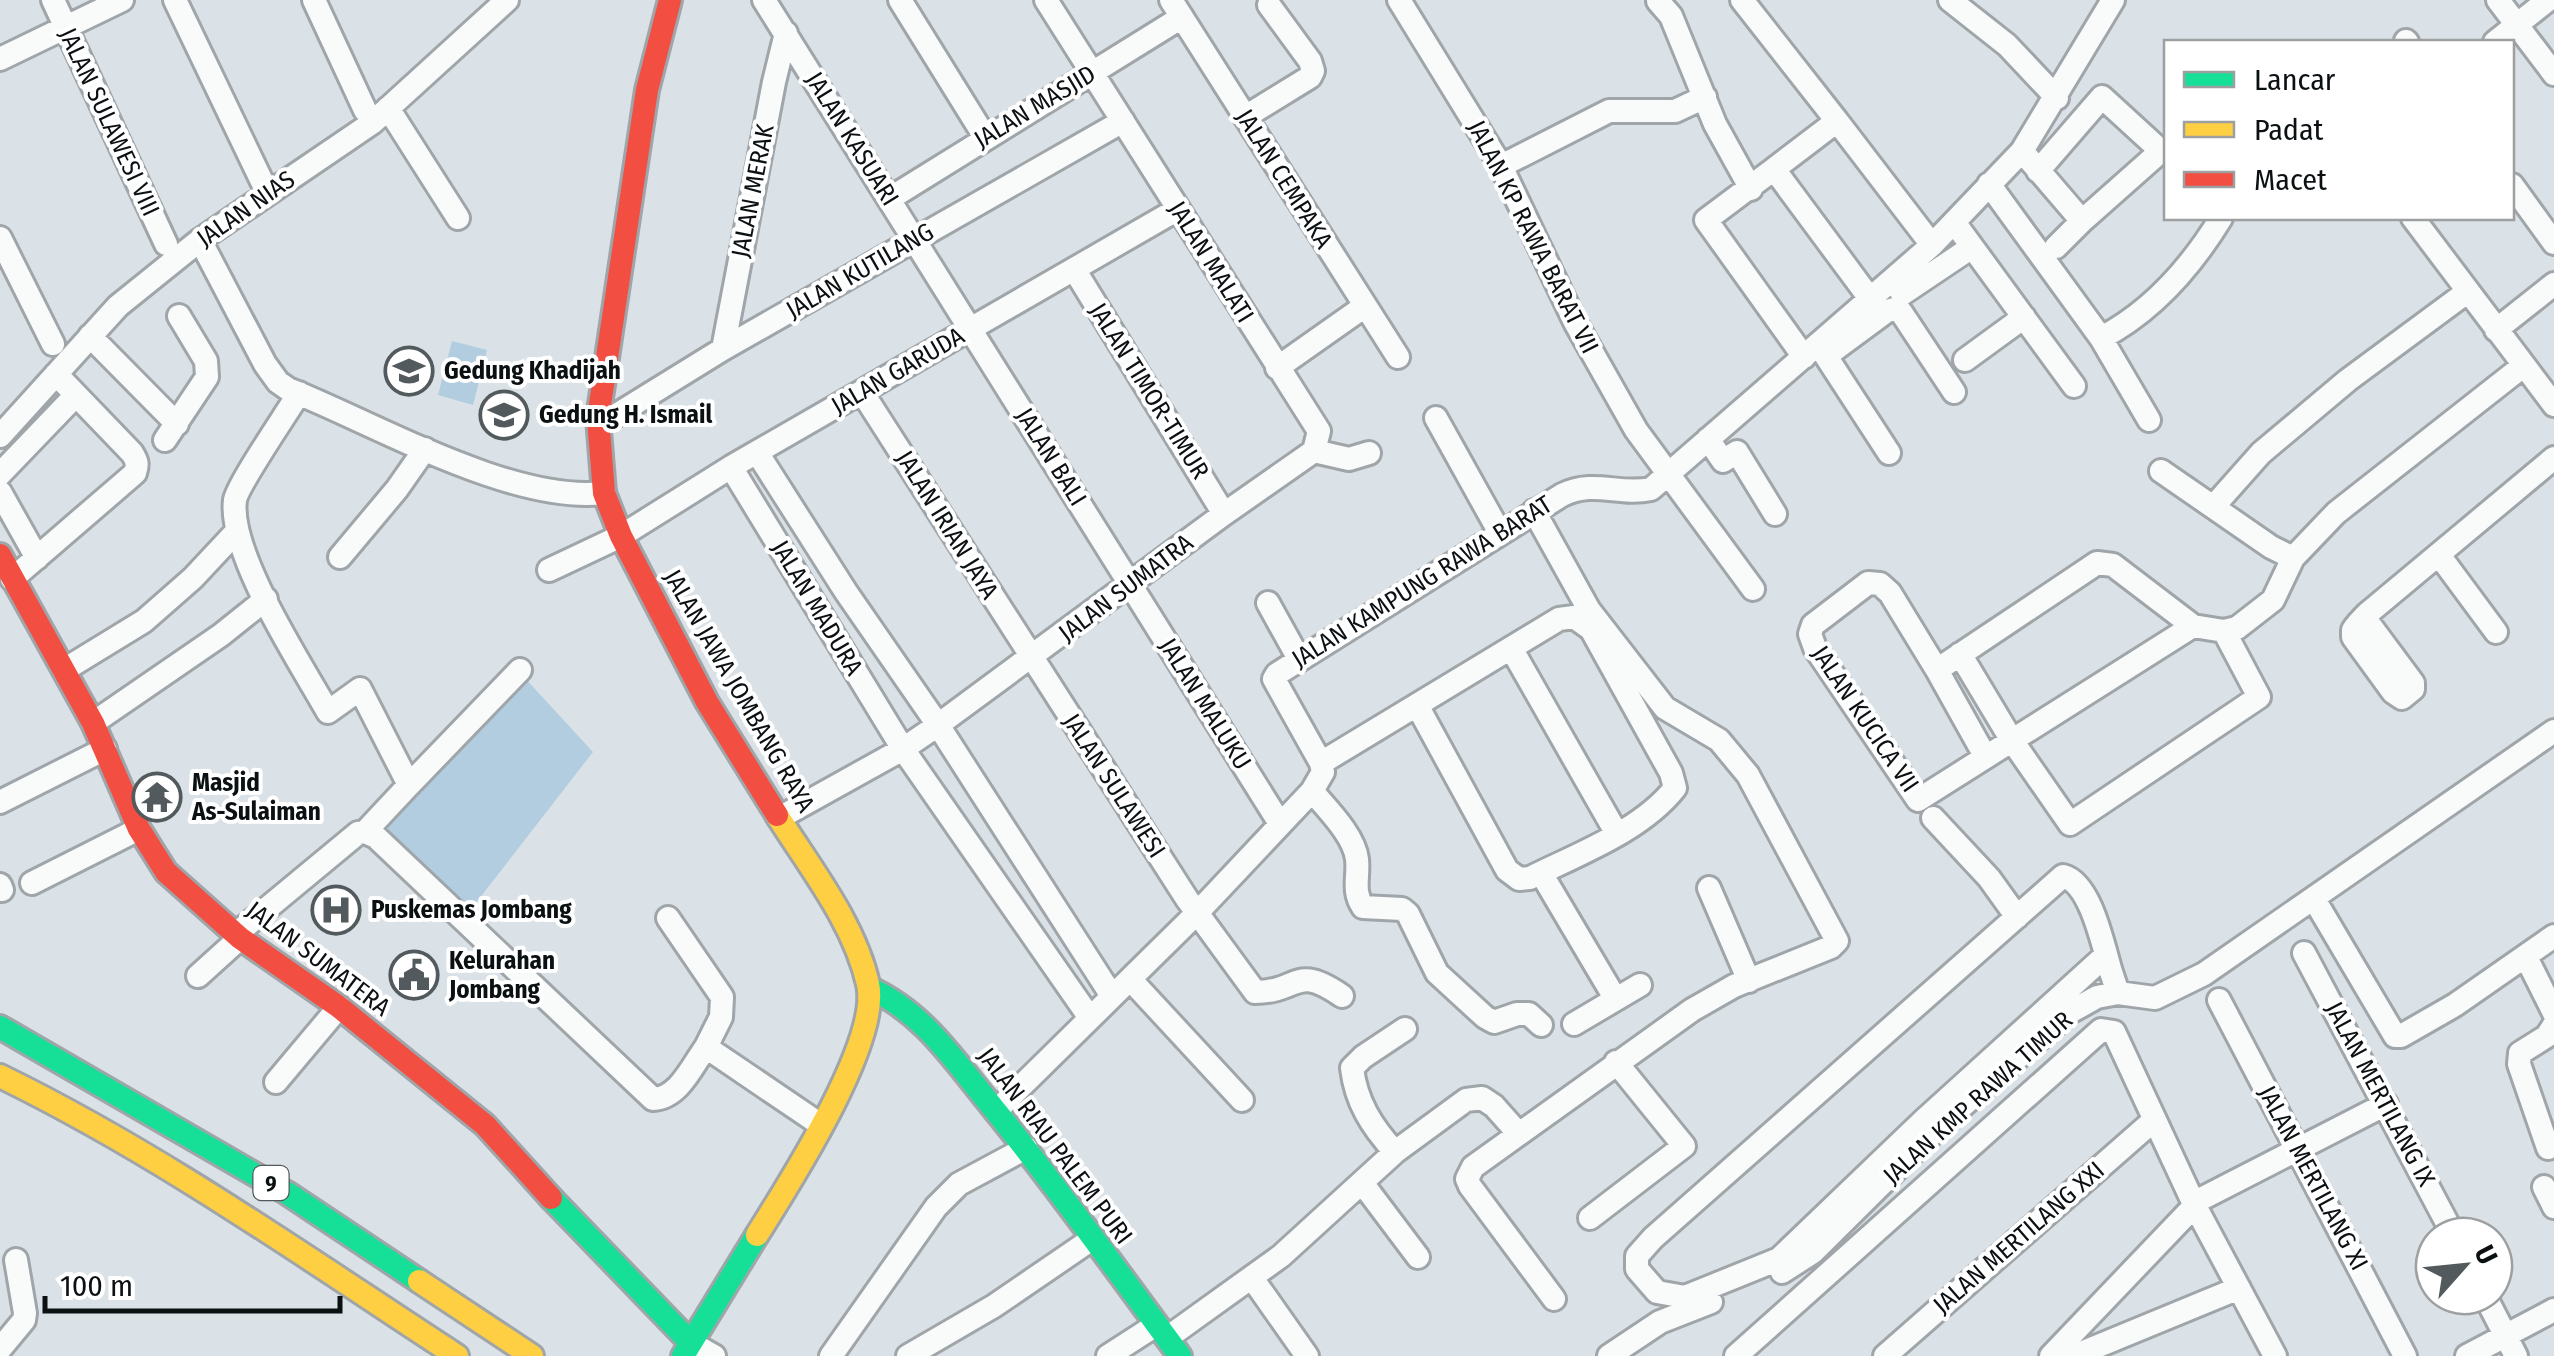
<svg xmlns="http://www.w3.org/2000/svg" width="2554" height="1356" viewBox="0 0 2554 1356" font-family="'Fira Sans Condensed',sans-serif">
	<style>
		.green { fill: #b2cddf }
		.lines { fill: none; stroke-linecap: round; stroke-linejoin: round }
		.street-casing { stroke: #9fa5a9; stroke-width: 28 }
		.fast-casing { stroke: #9fa5a9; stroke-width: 28 }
		.slow-casing { stroke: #9fa5a9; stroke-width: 28 }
		.jam-casing { stroke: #9fa5a9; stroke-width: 28 }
		.street { stroke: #f9fbfb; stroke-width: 22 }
		.fast { stroke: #16e098; stroke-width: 22 }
		.slow { stroke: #ffcf43; stroke-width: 22 }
		.jam { stroke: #f24e42; stroke-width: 22 }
		.labels { text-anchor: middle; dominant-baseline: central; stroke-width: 8; stroke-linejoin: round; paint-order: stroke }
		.shield { fill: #fff; stroke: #54585a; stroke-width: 2.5 }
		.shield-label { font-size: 22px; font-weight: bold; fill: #0b1013 }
		.street-label { font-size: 25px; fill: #0b1013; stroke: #fff }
		.poi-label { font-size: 25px; font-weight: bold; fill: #0b1013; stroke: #fff; text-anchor: start }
	</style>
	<rect width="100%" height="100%" fill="#dae2e7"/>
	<path class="green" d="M452,341L487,350L473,405L438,395Z
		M523,676L593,752L468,913L380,827Z"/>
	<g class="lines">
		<g class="street-casing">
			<path id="street" d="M53,0L166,244
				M175,0L267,192
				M314,0L365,110
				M764,0L1279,822
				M900,0L985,137
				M1046,0L1319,431L1314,451
				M1171,0L1398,357
				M1399,0L1501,166L1575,322L1636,430L1753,589
				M1742,0L1837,121
				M1950,0L2007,45L2057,98
				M2498,0L2554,74
				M1658,1L1671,16L1715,124L1751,189
				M2406,41L2407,42
				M2495,42L2548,0
				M0,59L122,0
				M388,108L458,218
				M1245,117L1310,77L1313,71L1310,61L1269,5
				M2022,151L2082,221L2161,151L2102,97L2038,171
				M1501,166L1609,111H1675L1705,97
				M1774,169L1706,220L1804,357
				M1989,184L2101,338L2149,420
				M2512,185L2554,243
				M889,199L1182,17
				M2413,218L2554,405
				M1954,222L2074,386
				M0,238L53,344
				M200,240L265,364L278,382L288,389C374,423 512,504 604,493
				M2056,247L2082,221
				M1074,269L1224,514
				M1902,294L1972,247
				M1871,300L1774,169L1837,121L1932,245
				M2496,330L2554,284
				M90,336L177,424
				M2101,338C2153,311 2191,267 2221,218
				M1820,347L1889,453
				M723,349L774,82L786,33
				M1826,356L1887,311L1895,309L1901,312L1954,392
				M1965,360L2024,317
				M1277,368L1365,306
				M862,392L1187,899L1255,992C1300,992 1294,963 1342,996
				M598,418L613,417L723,349L1123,121
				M1436,418L1500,533
				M0,436L118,306L200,240L372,123L507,0
				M1708,439L1723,461L1737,452L1775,514
				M165,440L207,377L206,361L179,316
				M1314,451L1349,459L1369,453
				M758,454L846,592L938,725L1112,996
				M731,467L903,749L1090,1018
				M2161,471L2271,547L2293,558
				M0,474L76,395
				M0,492L37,558
				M2213,507L2261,453L2348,380L2467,292
				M1534,511L1589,610L1665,708L1719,740L1748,775L1837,941L1831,947L1734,986L1692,1010L1473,1167L1467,1179L1470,1186L1554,1299
				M2439,555L2496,632
				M340,557L397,489L425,449
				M549,570L621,536L731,467L1178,209
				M12,579L135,473C138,464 137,461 132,453L56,374
				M1268,603L1299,659
				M2364,617L2413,683V689L2402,698L2393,692L2353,637V630C2357,624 2362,619 2367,614L2554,458
				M1511,648L1617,834
				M1960,654L2011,739L2070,824L2259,697L2224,631
				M64,670L144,621L193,578L236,532
				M1937,670L1890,593L1880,584L1868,583L1813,625L1810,634L1815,648L1918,800L2193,626
				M93,723L221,635L266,599
				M1985,756L1937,670L2097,563L2113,565L2193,626L2224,631L2237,628L2273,600L2293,558L2336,513L2523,366
				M1321,763L1559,619L1574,617L1591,629L1671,773L1675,788C1641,831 1578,854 1530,878L1519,879L1507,870L1418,707
				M409,785L520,670
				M1312,791C1327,809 1354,835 1357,859C1359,877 1352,891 1363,907L1402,909L1408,914L1437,973L1485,1017L1494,1022L1517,1014H1529L1541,1025
				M0,802L105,749
				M779,818L903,749L938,725L1224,514L1314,451
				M1933,818L1989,878L2017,917
				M365,832L376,837L653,1099C679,1098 692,1066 706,1047
				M1541,873L1615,998
				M32,883L139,829
				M0,885L2,890
				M1709,888L1749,981
				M2314,899L2395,1036H2401L2455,1005L2554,936
				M668,918L722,997L721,1017L706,1047L821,1125
				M236,934L358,833L365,832L409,785L360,689L328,712C301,664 228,553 235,500C238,484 287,413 299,393
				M2304,953L2454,1236
				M2106,955L1923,1121L1779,1259L1685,1297L1657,1292L1637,1269V1256L1653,1238L2063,876C2091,883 2103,946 2111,972L2118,993
				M2526,957L2554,1013
				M198,976L240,938
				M1130,979L1242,1100
				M2219,1000L2405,1356
				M1574,1024L1640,985
				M276,1082L339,1007
				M996,1111L1197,913L1312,791L1323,772L1321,763L1274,679L1277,674L1562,495C1595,479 1618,496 1651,489L1932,245L2022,151L2113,0
				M2548,1148L2519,1064L2520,1053L2547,1036L2554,1025
				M1395,1152C1372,1127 1356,1102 1352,1068L1363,1057L1405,1029
				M1363,1184L1418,1257
				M2544,1187L2554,1207
				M1590,1218L1684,1146L1616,1062
				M1782,1272L1813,1252L1944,1122L2070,1012L2097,997L2118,993L2155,998L2204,974L2554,731
				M1257,1285L1307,1356
				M2485,1296L2516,1356
				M1167,1338L1281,1256L1395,1152L1466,1100L1482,1098L1494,1106L1518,1133
				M691,1343L714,1356
				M0,1349L24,1320L25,1313L16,1260
				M831,1356L936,1207L959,1184L1026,1148
				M908,1356L994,1306L1092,1239
				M1108,1356L1156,1325
				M1609,1356L1660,1322L1711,1302
				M1736,1356L2101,1030L2114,1032L2194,1204L2275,1356
				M1885,1356L2153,1121
				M2051,1356L2201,1199L2386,1104
				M2074,1356L2239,1288
				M2467,1356L2554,1310"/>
		</g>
		<g class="fast-casing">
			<path id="fast" d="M869,988C923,1012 953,1059 990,1104C1056,1185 1117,1271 1180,1356
				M0,1027L287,1193L419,1281
				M551,1198L691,1343
				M683,1356L757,1235"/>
		</g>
		<g class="slow-casing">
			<path id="slow" d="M0,1076C160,1154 308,1259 457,1356
				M757,1235C789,1184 881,1041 868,984C854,922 810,868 777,815
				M419,1281L532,1356"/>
		</g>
		<g class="jam-casing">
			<path id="jam" d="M670,0L647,90L598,418L604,493L621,536L707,702L777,815
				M0,555L93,723L139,829L166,872L240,938L339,1007L485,1125L551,1198"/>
		</g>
		<use href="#street" class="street"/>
		<use href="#fast" class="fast"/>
		<use href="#slow" class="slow"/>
		<use href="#jam" class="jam"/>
	</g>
	<defs>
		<g id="school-ring" transform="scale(2.5)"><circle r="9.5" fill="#fff" stroke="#535a5d" stroke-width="1.5"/><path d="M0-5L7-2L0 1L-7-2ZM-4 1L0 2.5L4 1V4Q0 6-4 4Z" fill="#535a5d"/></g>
		<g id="temple-ring" transform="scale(2.5)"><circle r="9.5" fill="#fff" stroke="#535a5d" stroke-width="1.5"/><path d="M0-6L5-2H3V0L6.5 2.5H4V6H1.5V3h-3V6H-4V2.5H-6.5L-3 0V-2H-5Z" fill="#535a5d"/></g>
		<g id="hospital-ring" transform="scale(2.5)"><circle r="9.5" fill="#fff" stroke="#535a5d" stroke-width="1.5"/><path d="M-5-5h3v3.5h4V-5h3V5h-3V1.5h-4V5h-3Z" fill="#535a5d"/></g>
		<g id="civic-ring" transform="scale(2.5)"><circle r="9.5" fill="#fff" stroke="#535a5d" stroke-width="1.5"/><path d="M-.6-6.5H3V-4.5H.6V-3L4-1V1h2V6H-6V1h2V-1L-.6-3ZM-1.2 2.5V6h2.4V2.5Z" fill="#535a5d"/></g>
	</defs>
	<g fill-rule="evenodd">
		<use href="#school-ring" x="409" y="371"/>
		<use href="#school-ring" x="504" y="415"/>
		<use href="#temple-ring" x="157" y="797"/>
		<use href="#hospital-ring" x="336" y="910"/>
		<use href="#civic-ring" x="414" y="975"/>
	</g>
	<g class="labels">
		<rect class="shield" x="253.5" y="1166" width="35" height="34" rx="8"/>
		<g class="shield-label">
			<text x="271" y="1183">9</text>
		</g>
		<g class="street-label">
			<text transform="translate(1035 107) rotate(-31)">JALAN MASJID</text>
			<text transform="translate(109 122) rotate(65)">JALAN SULAWESI VIII</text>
			<text transform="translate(852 139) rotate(58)">JALAN KASUARI</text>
			<text transform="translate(1284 179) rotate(58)">JALAN CEMPAKA</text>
			<text transform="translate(753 191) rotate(-79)">JALAN MERAK</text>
			<text transform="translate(246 209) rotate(-35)">JALAN NIAS</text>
			<text transform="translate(1533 237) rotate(63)">JALAN KP RAWA BARAT VII</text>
			<text transform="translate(1211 262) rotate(58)">JALAN MALATI</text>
			<text transform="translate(860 271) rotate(-30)">JALAN KUTILANG</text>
			<text transform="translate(898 371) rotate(-30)">JALAN GARUDA</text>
			<text transform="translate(1149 391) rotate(58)">JALAN TIMOR-TIMUR</text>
			<text transform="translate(1051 457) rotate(58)">JALAN BALI</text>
			<text transform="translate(947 525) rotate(58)">JALAN IRIAN JAYA</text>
			<text transform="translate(1422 582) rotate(-32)">JALAN KAMPUNG RAWA BARAT</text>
			<text transform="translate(1126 588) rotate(-37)">JALAN SUMATRA</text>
			<text transform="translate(817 608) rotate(59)">JALAN MADURA</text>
			<text transform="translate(739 691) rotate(60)">JALAN JAWA JOMBANG RAYA</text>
			<text transform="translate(1205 704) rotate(58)">JALAN MALUKU</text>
			<text transform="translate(1865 719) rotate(56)">JALAN KUCICA VII</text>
			<text transform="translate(1114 786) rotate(57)">JALAN SULAWESI</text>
			<text transform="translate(318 959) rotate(37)">JALAN SUMATERA</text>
			<text transform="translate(2380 1094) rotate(62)">JALAN MERTILANG IX</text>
			<text transform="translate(1978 1098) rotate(-42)">JALAN KMP RAWA TIMUR</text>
			<text transform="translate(1055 1146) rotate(53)">JALAN RIAU PALEM PURI</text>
			<text transform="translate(2313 1178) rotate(62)">JALAN MERTILANG XI</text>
			<text transform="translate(2019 1238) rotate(-41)">JALAN MERTILANG XXI</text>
		</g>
		<g class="poi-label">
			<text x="444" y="371">Gedung Khadijah</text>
			<text x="539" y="415">Gedung H. Ismail</text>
			<text x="192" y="783">Masjid<tspan x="192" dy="29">As-Sulaiman</tspan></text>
			<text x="371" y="910">Puskemas Jombang</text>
			<text x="449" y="961">Kelurahan<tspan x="449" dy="29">Jombang</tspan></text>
		</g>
	</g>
	<rect x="2164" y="40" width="350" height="180" fill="#ffffff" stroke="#9d9fa1" stroke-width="2.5"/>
	<rect x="2184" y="72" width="50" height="15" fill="#16e098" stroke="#9d9fa1" stroke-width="2.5"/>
	<text x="2254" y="90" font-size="30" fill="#0b1013">Lancar</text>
	<rect x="2184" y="122" width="50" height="15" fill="#ffcf43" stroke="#9d9fa1" stroke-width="2.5"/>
	<text x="2254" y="140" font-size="30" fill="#0b1013">Padat</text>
	<rect x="2184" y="172" width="50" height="15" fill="#f24e42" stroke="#9d9fa1" stroke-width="2.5"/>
	<text x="2254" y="190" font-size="30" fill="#0b1013">Macet</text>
	<g transform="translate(2464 1266) rotate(63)"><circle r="48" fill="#ffffff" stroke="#9d9fa1" stroke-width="2.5"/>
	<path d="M0-8L18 38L0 25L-18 38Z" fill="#535a5d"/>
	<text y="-15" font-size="28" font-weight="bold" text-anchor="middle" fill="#0b1013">U</text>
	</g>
	<path d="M45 1296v15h295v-15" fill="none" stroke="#0b1013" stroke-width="5"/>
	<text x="60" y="1296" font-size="30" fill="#0b1013" stroke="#ffffff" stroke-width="8" paint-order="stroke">100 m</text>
</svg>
